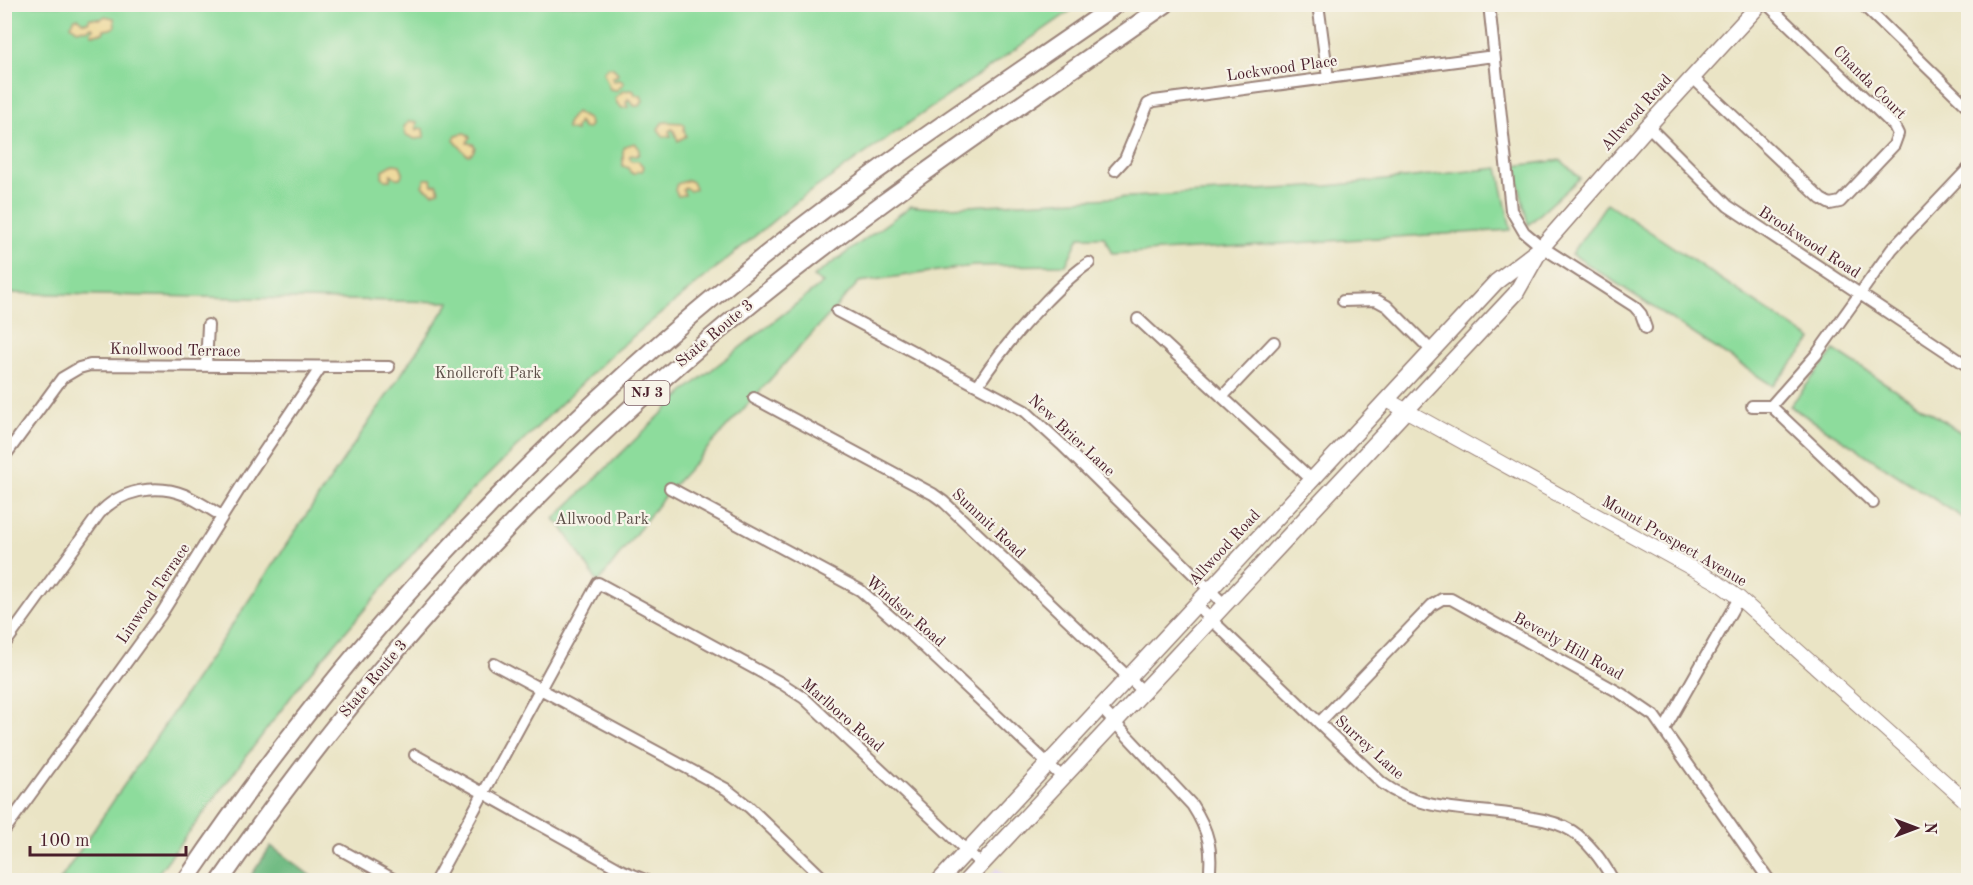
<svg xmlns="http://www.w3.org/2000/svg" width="1973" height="885" viewBox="0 0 1973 885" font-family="'Old Standard TT',serif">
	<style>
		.built { fill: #e3d3f2 }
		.green { fill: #8ddc9c; stroke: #6c7e64; stroke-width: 1.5 }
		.forest { fill: #72bc84; stroke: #5e6e58; stroke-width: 1.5 }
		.sand { fill: #eeda9e; stroke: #9c7c64; stroke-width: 1.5 }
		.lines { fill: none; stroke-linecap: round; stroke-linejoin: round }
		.minor-casing { stroke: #9a8278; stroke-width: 14 }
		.tertiary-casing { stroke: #9a8278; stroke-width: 16 }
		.secondary-casing { stroke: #9a8278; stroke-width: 18 }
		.trunk-casing { stroke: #9a8278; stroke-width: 20 }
		.minor { stroke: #fff; stroke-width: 10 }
		.tertiary { stroke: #fff; stroke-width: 14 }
		.secondary { stroke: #fff; stroke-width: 15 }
		.trunk { stroke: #fff; stroke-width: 16 }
		.labels { text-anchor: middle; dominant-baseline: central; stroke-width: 4.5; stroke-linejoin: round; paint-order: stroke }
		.shield { fill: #f7f3e8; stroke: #7e5f64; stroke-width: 1.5 }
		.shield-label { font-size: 15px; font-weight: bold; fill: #4a1f2b }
		.street-label { font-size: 16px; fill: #4a1f2b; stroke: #f7f3e8 }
		.park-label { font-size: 16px; fill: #5b4e47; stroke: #f7f3e8 }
	</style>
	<rect width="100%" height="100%" fill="#f7f3e8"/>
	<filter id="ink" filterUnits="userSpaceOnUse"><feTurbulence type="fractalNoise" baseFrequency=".0167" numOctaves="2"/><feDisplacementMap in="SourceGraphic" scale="12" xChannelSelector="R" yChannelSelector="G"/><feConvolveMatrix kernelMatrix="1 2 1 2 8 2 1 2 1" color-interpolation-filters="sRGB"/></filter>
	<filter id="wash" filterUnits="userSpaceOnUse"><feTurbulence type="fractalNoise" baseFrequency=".008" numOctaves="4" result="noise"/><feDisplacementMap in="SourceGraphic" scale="24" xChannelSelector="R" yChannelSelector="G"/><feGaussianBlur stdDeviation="1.35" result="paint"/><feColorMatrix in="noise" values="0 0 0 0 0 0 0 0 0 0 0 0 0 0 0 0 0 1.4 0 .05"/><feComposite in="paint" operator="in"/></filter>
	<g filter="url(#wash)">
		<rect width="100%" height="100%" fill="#eae4c5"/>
		<path class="built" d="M997,868L1010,880H985Z"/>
		<path class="green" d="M5,5H1079L801,198L613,353L440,522L303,681L153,880H60L450,302L5,293Z
			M1561,160L1580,178L1528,225L1515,166Z
			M1498,168L1511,230L1112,254L1104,237H1079L1066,265L973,266L859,282L666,494L598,583L562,527L554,519L687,389L823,283L813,277L911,206L933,208L1328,186Z
			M1607,203L1812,340L1773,386L1572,254Z
			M1834,350L1968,437V521L1790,406Z"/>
		<path class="forest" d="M271,846L316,880H248Z"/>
		<path class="sand" d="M105,16L114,18L115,27L110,29L104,30L103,33L92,34L91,31L94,29L92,27L86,30L81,29L77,30L71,25L75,18H79L82,22H88L90,18L101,19Z
			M608,67L613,68L618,73L617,76L612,77L613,81L620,80L624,83L617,90L610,89L603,72Z
			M631,90L634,91L635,95L641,96L643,101L640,106H634L632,102L628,99L626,103L628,107L622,108L617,103L615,98L623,91Z
			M576,112L589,120L590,125L587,129L583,128L579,122L576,127V131L567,129V123Z
			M409,121L417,122L416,130L420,128L423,129L424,136L423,138L415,139L406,135L404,127Z
			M665,122L682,123L685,126L684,131L686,136L678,141L674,131L672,129L669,131L671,137L663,136L658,129L662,123Z
			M465,133L470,137L467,143L473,144L475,147L473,152L469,155L465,153L454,140L456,135Z
			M635,143L639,148V154L636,156L631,155L629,157L632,161H638L644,167L642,171H638L634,174L630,172L629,168L623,166V151L625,146Z
			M393,164L400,165L403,173L400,178H396L391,174L390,180H385L382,176L383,170Z
			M425,179H431L432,185L437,184L439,191L433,193L422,186Z
			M688,180L692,182L695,189L690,191L685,187L683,190L685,195L678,196L675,190L677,184Z"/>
	</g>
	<g filter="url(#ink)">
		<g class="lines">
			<g class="minor-casing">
				<path id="minor" d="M1318,4L1328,78
					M1489,4L1511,210L1524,232L1542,247L1634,306L1641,314L1646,328
					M1862,4L1968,107
					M1693,78L1821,199L1830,204L1840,202L1894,145L1898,134L1894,126L1767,4
					M1648,126L1728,206L1968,366
					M1115,170L1125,159L1148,104L1154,101L1494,56
					M1343,301L1376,300L1387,306L1432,351
					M837,311L1025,411L1061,444L1225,605
					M1138,319L1312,480
					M206,366L208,325
					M978,385C998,354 1021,327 1046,301C1060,287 1072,274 1089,263
					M1222,397L1274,342
					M754,398L933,494L944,502L1144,692
					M1752,406H1771L1816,355L1892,249L1968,169
					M1771,406L1873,503
					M4,457L62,378L79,368L90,365L389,367
					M670,488L860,590L907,631L1063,778
					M1196,605L1382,783C1424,815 1483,807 1533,818C1546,820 1561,824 1572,831C1590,843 1603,862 1613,880
					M4,645L99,514C120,490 156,483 185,495C198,501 210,509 222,516
					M494,664L726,789L749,807L825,880
					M1101,708L1192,805C1209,831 1213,850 1209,880
					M1319,723L1432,605L1442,599H1451L1622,694L1654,716L1769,880
					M1664,730L1739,598
					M415,755L623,871L645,880
					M4,831L160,616L249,474L321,367
					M341,850L395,880
					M436,880L598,583L781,683L804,698L982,865"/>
			</g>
			<g class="tertiary-casing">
				<path id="tertiary" d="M1387,400L1717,582L1739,598L1968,803"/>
			</g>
			<g class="secondary-casing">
				<path id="secondary" d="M940,880L1496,282L1542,247L1648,126L1760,4
					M967,880L1516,293L1539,252"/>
			</g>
			<g class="trunk-casing">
				<path id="trunk" d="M186,880C345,644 541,434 764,256C877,166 998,87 1117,4
					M221,880C371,662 552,464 759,298C889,193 1029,100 1166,4"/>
			</g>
			<use href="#minor" class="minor"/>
			<use href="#tertiary" class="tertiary"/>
			<use href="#secondary" class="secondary"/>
			<use href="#trunk" class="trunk"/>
		</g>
	</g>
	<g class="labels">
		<rect class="shield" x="624.5" y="381" width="45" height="24" rx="4.5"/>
		<g class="shield-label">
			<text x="647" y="393">NJ 3</text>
		</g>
		<g class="street-label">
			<text transform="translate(1282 69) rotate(-8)">Lockwood Place</text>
			<text transform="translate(1869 83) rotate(45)">Chanda Court</text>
			<text transform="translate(1637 113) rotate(-48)">Allwood Road</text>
			<text transform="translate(1809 243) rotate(33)">Brookwood Road</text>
			<text transform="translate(715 334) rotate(-40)">State Route 3</text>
			<text transform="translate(175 351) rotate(1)">Knollwood Terrace</text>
			<text transform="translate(1071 436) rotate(43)">New Brier Lane</text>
			<text transform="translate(988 524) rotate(43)">Summit Road</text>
			<text transform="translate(1674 542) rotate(30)">Mount Prospect Avenue</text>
			<text transform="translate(1225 548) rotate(-47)">Allwood Road</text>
			<text transform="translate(154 594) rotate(-56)">Linwood Terrace</text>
			<text transform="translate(905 612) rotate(41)">Windsor Road</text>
			<text transform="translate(1568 647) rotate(29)">Beverly Hill Road</text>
			<text transform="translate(374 679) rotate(-50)">State Route 3</text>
			<text transform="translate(842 716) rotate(41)">Marlboro Road</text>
			<text transform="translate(1369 748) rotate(42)">Surrey Lane</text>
		</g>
		<g class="park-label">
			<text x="488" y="374">Knollcroft Park</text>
			<text x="602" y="520">Allwood Park</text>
		</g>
	</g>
	<rect width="1973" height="885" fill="none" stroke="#f7f3e8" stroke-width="24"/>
	<g transform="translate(1916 828) rotate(90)" stroke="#f7f3e8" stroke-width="4.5" paint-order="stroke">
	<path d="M0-4.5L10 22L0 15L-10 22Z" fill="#4a1f2b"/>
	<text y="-9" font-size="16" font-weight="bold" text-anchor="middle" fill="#4a1f2b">N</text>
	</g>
	<path d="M30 846v9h156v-9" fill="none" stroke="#4a1f2b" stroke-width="3"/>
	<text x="39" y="846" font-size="18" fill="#4a1f2b" stroke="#f7f3e8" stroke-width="4.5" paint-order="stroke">100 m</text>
</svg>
